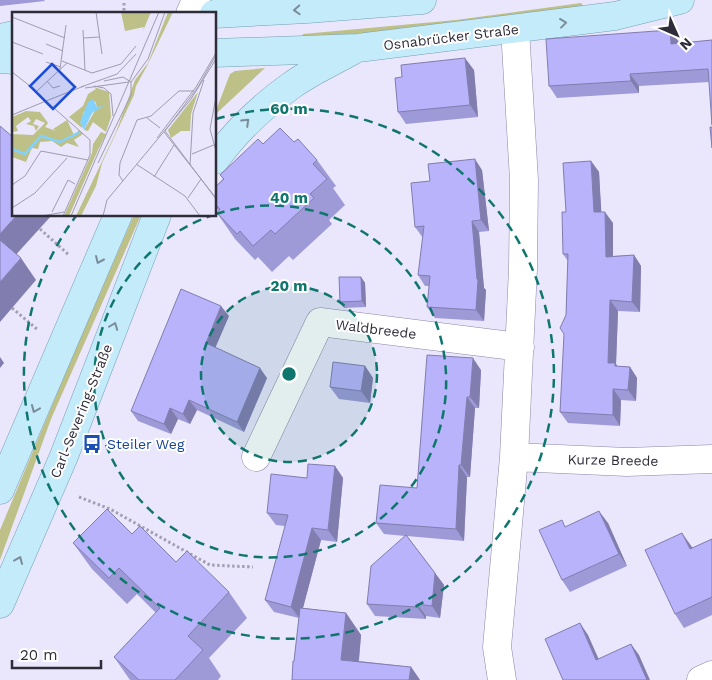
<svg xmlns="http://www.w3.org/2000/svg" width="712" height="680" viewBox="0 0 712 680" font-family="'Work Sans',sans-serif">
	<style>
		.green { fill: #bec187 }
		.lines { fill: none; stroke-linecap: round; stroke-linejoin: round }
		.minor-casing { stroke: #8c85a6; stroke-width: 29 }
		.major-casing { stroke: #76a0b4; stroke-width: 29 }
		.path { stroke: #a3a0b3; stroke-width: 3; stroke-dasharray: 2.5 2.5; stroke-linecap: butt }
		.minor { stroke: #fff; stroke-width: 28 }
		.major { stroke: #c4ebfa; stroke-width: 28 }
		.wall { fill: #9e9ad7 }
		.shaded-wall { fill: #817daf }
		.building { fill: #b8b3fa; stroke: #817daf }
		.oneway { stroke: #7a8c9a }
		.ring { fill: none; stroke: #0f766e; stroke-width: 2.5; stroke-dasharray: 9 6 }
		.labels { text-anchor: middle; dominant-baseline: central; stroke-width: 4; stroke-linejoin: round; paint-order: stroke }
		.street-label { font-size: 14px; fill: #2f2c3a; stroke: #fff }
		.transit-label { font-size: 14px; fill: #164399; stroke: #fff; text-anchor: start }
		.inset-river { fill: none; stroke: #83d2fe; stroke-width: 2.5 }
		.inset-road { fill: none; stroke: #9f9cae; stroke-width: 1 }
		.view { fill: #1d4ed8; fill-opacity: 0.15; stroke: #1d4ed8; stroke-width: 2.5 }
		.inset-edge { fill: none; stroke: #2f2c3a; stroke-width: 2.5 }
		.centre { fill: #0f766e; stroke: #fff; stroke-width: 2.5 }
		.ring-label { font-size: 15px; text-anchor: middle; font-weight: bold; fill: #0f766e; stroke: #fff; stroke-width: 4; stroke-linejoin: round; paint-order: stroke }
	</style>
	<rect width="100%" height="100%" fill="#eae6fc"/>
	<path class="green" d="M581,3L584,7L299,43L303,34L456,20Z
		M265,68L217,113H215L230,74L235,71Z
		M134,215H141L51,419L0,560V530L74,353Z"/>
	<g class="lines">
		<g class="minor-casing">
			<path id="minor" d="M190,14L196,0
				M256,457L320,322L520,347
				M514,457L627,462L712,459
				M502,680L497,647L514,457L523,269L524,180L515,29
				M701,680L712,675"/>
		</g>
		<g class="major-casing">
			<path id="major" d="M214,14L307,9L422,0
				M0,38L14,35
				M215,53L358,48L615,16L680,0
				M0,59L14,60
				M215,160C237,130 261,107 292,85C310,72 332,62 352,51
				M0,490L118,215
				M0,604L64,456L157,215"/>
		</g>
		<path class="path" d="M124,3V14
			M40,229L69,255
			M12,308L38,330
			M79,497L110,509L210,565L253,567"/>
		<use href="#minor" class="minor"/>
		<use href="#major" class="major"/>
	</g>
	<path class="wall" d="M0,0H44L45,1L0,6Z
		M712,40L709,82L639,86V93L557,98L549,86L679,42V43Z
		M474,70L478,117L406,124L398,112Z
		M294,142L317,160L336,186L333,188L345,205L329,220L332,224L293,260L289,256L272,272L258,257L255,260L235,239L217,213L219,211L215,206V187L223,179L220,175L263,144Z
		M591,161L599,172L601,212L613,223V256L634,255L641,266L640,312L618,311L616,364L617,366L630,367L637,378L636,401L621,400L620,426L568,423L560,412L566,315L568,261L563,254L566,212Z
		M482,170L489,231L479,232L484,288L486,290L484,321L435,318L427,307L429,286H425L418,275L423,238L415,227L430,181Z
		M361,277L365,283L366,307L344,308L340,302Z
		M229,316L215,348L267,378L244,432L197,410L190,424L178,419L171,434L138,421L131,411Z
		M365,366L373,378L370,403L339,399L330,387Z
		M481,370L479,408H475L470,477H467L464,541L407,536L444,585L440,618L426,616V619L375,616L367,604L405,536L384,534L376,523L417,488Z
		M335,466L343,478L337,542L321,540L303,608L346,613L361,635L359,661L411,667L420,680H292L299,618L274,612L265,600L285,526L276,525L267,513L307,478Z
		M608,523L627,566L570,592L562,580L566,526Z
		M132,534L176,562L229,592L247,618L209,658L221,676L218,680H130L114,657L156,613L137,594L127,604L92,569L73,543Z
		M712,539V615L684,628L675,614L692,548Z"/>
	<path class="shaded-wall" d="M670,30L679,42L680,56L671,44Z
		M465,58L474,70L478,117L470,105Z
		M630,74L639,86V93L631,81Z
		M475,159L482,170L489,231L481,220Z
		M591,161L599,172L602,223L594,212Z
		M605,212L613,223V267L606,257Z
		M17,215H52L12,259L0,242V234Z
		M472,221L479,232L484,288L486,290L484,321L476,310L477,279Z
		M634,255L641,266L640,312L632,302Z
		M21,258L36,280L0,322V282Z
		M361,277L365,283L366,307L362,301Z
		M610,300L618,311L616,364L622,374L608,363Z
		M221,306L229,316L213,353L206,343Z
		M0,357L4,363L0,368Z
		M473,358L481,370L479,408L470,397Z
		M365,366L373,378L370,403L361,391Z
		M630,367L637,378L636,401L628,390Z
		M260,368L267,378L244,432L237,422Z
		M613,389L621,400L620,426L613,415Z
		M467,397L475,408L470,477L461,465Z
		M189,400L197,410L190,424L183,414Z
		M170,408L178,419L171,434L164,424Z
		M459,465L467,477L464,541L456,529Z
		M335,466L343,478L337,542L328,530Z
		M599,511L608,523L627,566L619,554Z
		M312,528L321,540L300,619L291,607Z
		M682,533L692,547L699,563L690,549Z
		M435,573L444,585L440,618L432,606Z
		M417,604L426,616V619L417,607Z
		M346,613L361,635L357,680L341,660Z
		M580,623L588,635L604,671L596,660Z
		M631,644L639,655L650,680H647Z
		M411,667L420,680H409Z"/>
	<path class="building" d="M670,30L671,44L712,40V125L708,69L630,74L631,81L549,86L546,39Z
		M465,58L470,105L398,112L395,78L402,77L401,65Z
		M0,126L14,138V215H17L0,234Z
		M710,127H712V148Z
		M280,128L294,142L298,139L317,160L313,164L327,179L310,194L314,198L275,234L271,230L253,246L240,231L237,234L217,213L220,209L215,204V187L224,179L220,175L258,139L263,144Z
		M475,159L481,220L472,221L477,279L478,280L476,310L427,307L430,276L418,275L424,226L415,227L411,183L430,181L428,164Z
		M591,161L594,212H605L606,257L634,255L632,302L610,300L608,363H615V366L630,367L628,390L613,389V415L560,412L564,334L560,328L566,315L568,254H563L562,212H566L563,163Z
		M0,240L21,258L0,282Z
		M339,277H361L362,301L340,302Z
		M181,289L221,306L206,343L260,368L237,422L189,400L183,414L170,408L164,424L131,411Z
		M427,355L473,358L470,397H467L461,465H459L456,529L376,523L380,485L417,488Z
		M333,362L365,366L361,391L330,387Z
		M308,464L335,466L328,530L312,528L291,607L265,600L288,515L267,513L271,474L307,478Z
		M107,509L132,534L140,526L176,562L187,551L229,592L188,636L203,650L175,680H139L114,657L160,608L119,568L109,578L73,543Z
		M599,511L619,554L562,580L539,530L562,520L565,527Z
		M682,533L690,549L712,539V597L675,614L645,550Z
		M406,535L435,573L432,606L417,604V607L367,604L371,566Z
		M300,608L346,613L341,660L411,667L409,680H292L293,661H294Z
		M580,623L596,660L631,644L647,680H563L545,639Z"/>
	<defs><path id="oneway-chevron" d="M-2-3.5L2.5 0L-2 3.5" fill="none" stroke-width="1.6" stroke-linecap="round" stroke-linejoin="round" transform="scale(1.25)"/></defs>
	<g class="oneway">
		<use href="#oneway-chevron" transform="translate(297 10) rotate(177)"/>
		<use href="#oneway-chevron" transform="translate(563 23) rotate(-7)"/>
		<use href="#oneway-chevron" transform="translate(246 122) rotate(-44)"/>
		<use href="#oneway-chevron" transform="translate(99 260) rotate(114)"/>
		<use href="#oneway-chevron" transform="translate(114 326) rotate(-69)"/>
		<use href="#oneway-chevron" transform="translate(35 409) rotate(113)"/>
		<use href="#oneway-chevron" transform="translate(19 560) rotate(-67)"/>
	</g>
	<circle cx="289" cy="374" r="88" fill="#0f766e" fill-opacity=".12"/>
	<g class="ring">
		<circle cx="289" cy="374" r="88"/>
		<path d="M216 214A176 176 0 1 1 213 215"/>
		<path d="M216 119A265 265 0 1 1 76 216"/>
	</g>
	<defs>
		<g id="bus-bare" transform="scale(1.5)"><path d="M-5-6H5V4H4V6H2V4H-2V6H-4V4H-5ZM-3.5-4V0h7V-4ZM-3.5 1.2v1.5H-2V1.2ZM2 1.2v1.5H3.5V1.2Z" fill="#1a4fb4" stroke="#fff" stroke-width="2.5" paint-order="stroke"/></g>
	</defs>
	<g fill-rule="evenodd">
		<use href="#bus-bare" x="92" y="444"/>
	</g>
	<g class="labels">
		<g class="street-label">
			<text transform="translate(451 37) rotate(-7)">Osnabrücker Straße</text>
			<text transform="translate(376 329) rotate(7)">Waldbreede</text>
			<text transform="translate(81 411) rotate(-68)">Carl-Severing-Straße</text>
			<text transform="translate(613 460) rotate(1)">Kurze Breede</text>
		</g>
		<g class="transit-label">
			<text x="107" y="444">Steiler Weg</text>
		</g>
	</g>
	<g transform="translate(12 12)">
		<rect width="204" height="204" fill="#eae6fc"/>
		<path d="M109,0H139L131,19L132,15L113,19ZM156,0H161L135,54L124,74L122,83L90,151L84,174L69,204H64L104,120L123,68L136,51ZM82,75L97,80L99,105L94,120L81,110L76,119L72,118L85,95L83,89L71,101L70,116L57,105L71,94L76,82L84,77ZM186,80L179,102L178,119H169L159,126L156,118ZM14,99L28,100L36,111L33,115L44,119L41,117L55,108L62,123L67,118L71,122L62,128L67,135L55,131L49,135L40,129L28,130L26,137L20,136L14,150L0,145V122L21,123L33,111L24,107L21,112L27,114L24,119L22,114L14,112L19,109L16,105L4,114L6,119L0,120V105ZM89,120L94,122L86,138L57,204H52L80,141L81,132Z" fill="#bec187"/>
		<path d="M81,87L85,95L92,94L80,101L72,118L68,110L76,90Z" fill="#83d2fe"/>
		<path class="inset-river" d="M0,137L13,142L29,124L48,130L68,120"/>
		<path class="inset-road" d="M84,0L90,42M0,5L53,26M71,18L73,58M72,26L87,25M0,30L31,42M34,32L51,39M204,43L186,75L153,119L204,187M50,49L80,61L109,52L124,34M34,50L49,55M48,57L54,13M0,60L18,74M35,69L41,76L48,74M92,69L111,65L119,70M16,73L78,128V143L51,204M82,74L92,76L99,82L101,104M69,75L105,62L124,42M73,76L117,70M25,79L55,51M204,85L198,117L204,139M34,89L72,74M0,103L34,89M135,106L148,116M152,120L204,186M145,126L184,75L204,41M180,142L204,132M86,151L119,83V70L136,47L153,0M124,152L173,184L188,204M178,153L181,101L192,68M142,165L162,133M111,169L107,163L108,151L125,108L139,104L167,79H182M0,173L13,164L29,139L76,148M176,186L189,167M0,196L23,181L55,146M40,200L56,168L63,172M30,204L52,200M59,204L147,0M91,204L95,188L179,87L204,47"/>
		<path class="view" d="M40,52L63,75L41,97L18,74Z"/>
		<rect width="204" height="204" class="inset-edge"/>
	</g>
	<circle cx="289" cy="374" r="8" class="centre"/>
	<g class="ring-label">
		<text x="289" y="114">60 m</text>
		<text x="289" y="203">40 m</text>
		<text x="289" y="291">20 m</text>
	</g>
	<g transform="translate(677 35) rotate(135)" stroke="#ffffff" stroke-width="4" paint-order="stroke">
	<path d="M0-4L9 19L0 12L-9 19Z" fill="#2f2c3a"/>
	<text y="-8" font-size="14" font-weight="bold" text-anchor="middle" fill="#2f2c3a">N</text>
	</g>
	<path d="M12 660v8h89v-8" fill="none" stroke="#2f2c3a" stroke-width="2.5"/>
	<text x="20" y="660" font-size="15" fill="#2f2c3a" stroke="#ffffff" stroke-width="4" paint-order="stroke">20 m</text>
</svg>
